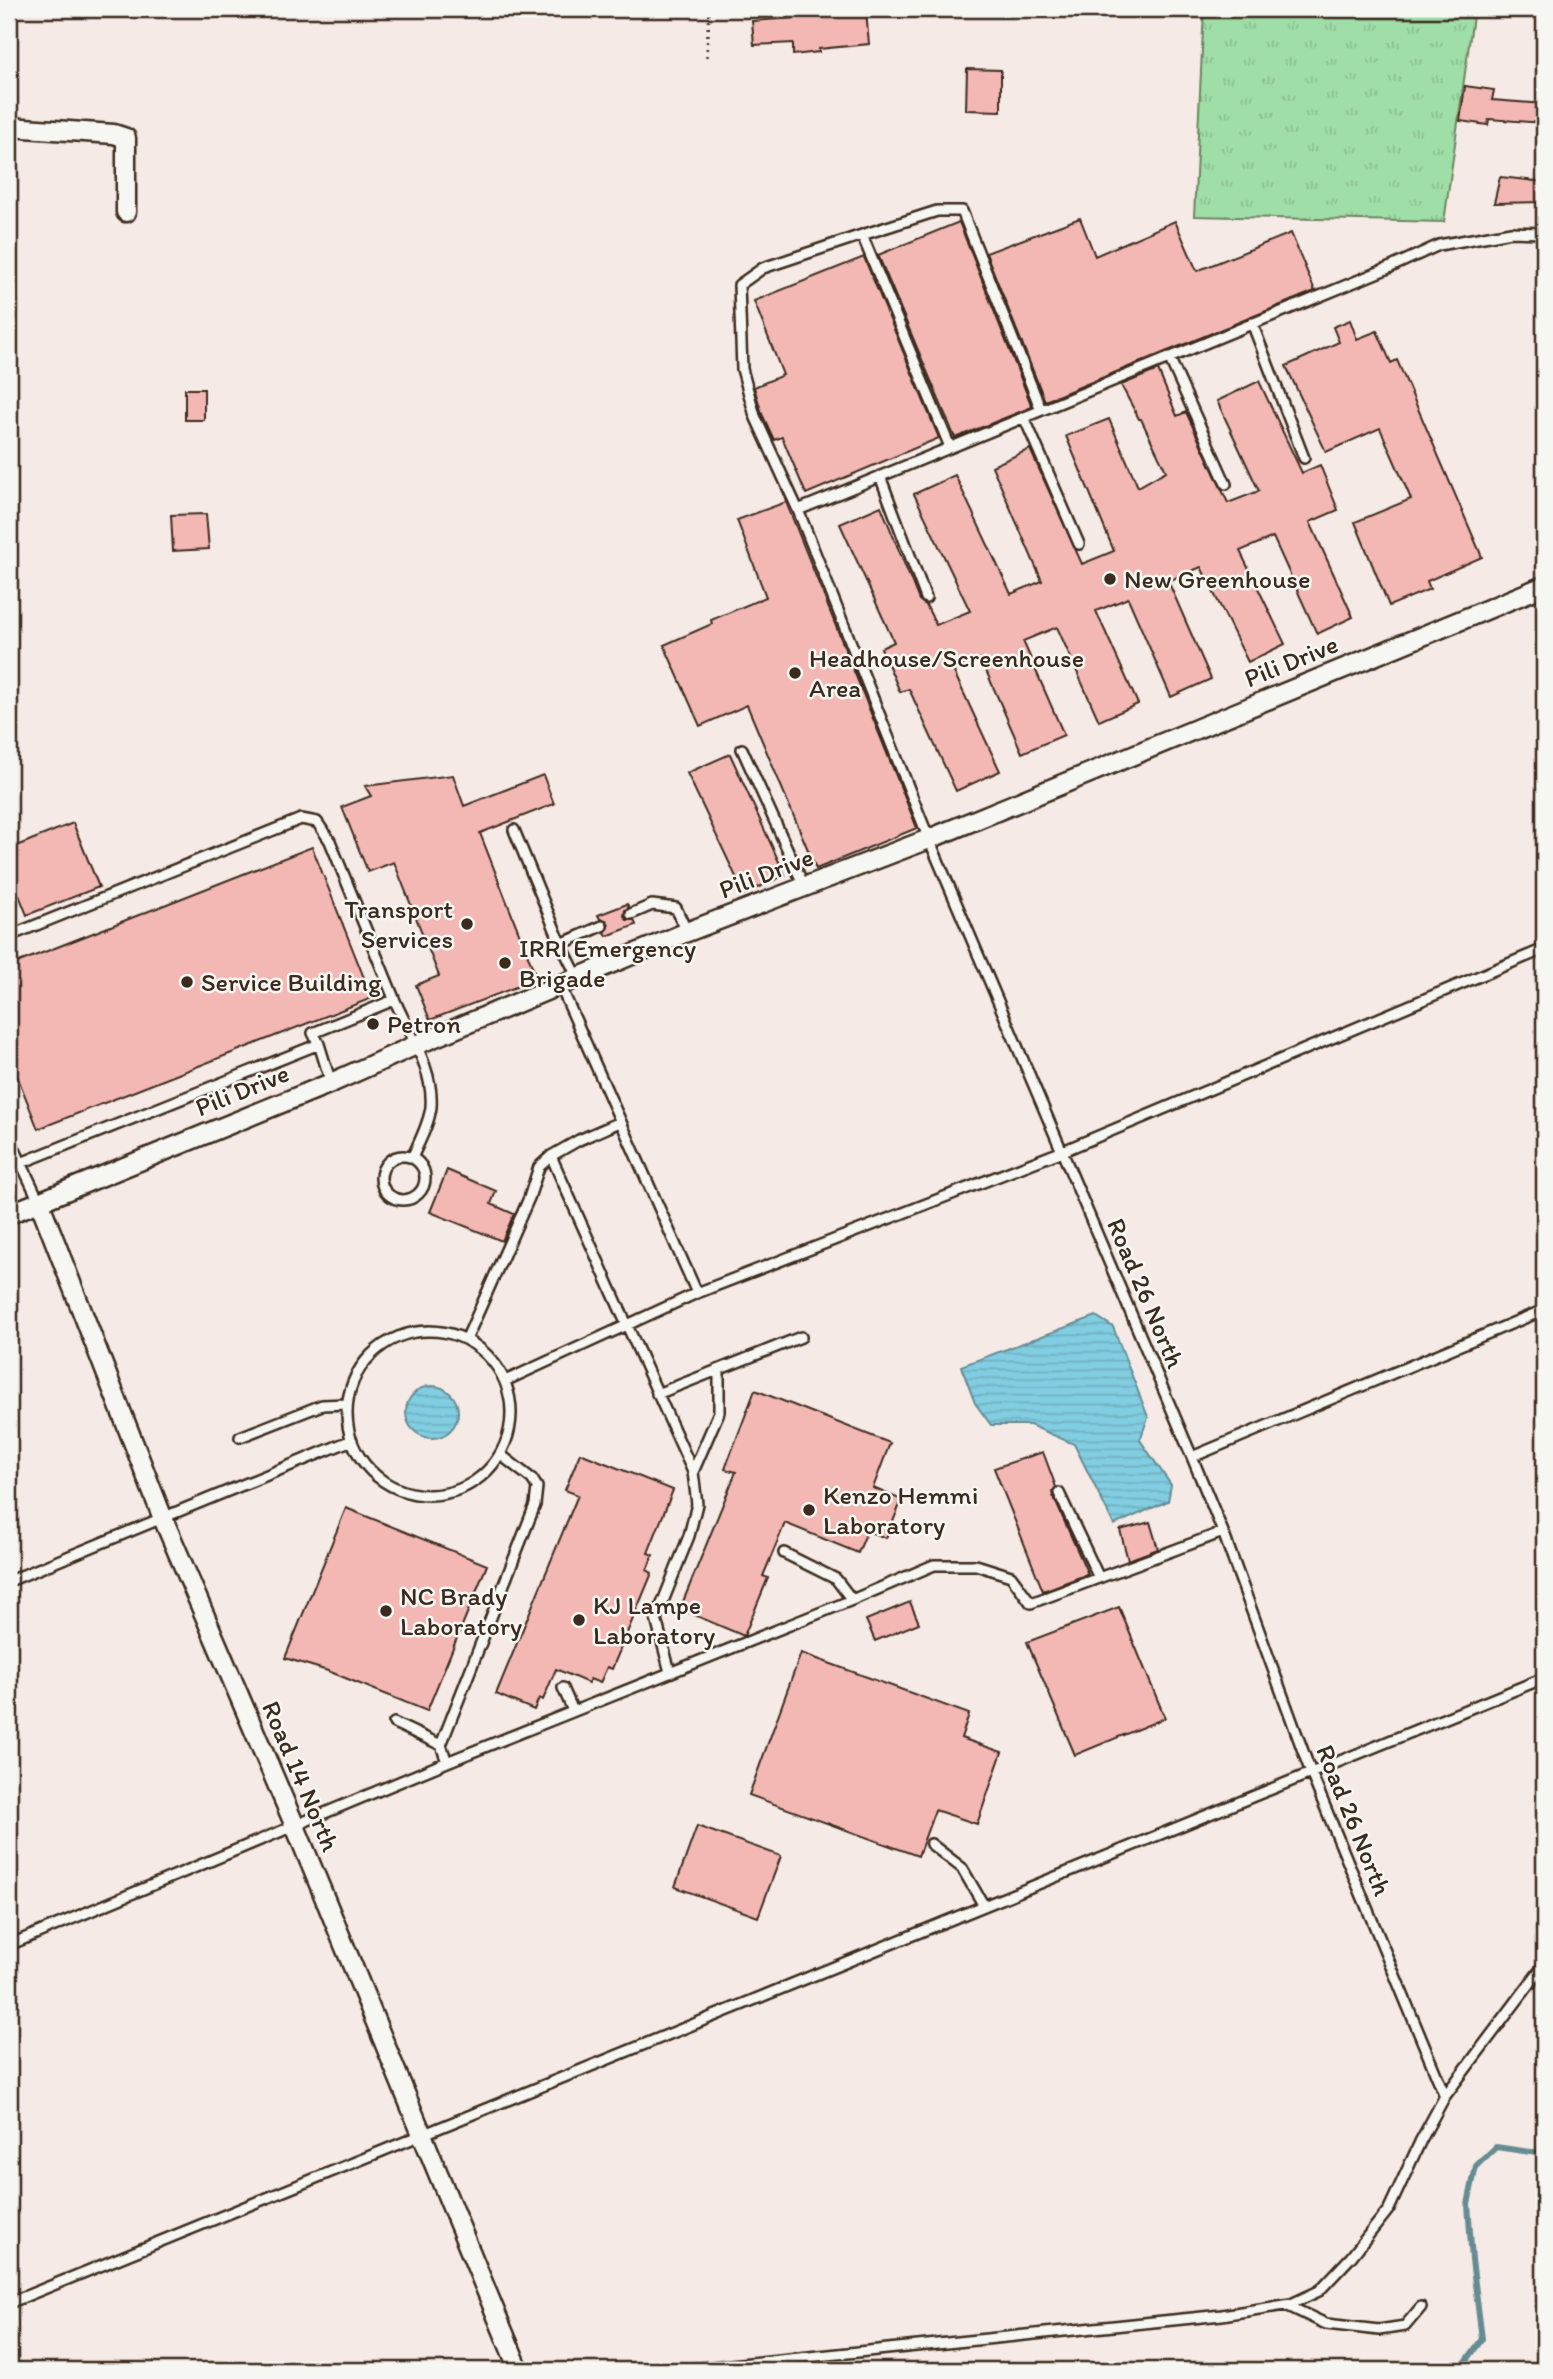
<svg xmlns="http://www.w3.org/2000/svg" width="1553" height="2379" viewBox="0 0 1553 2379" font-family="Itim,sans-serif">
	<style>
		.grass { fill: url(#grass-tufts); stroke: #6d8462; stroke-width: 2 }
		.water { fill: url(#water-rules); stroke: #658c93; stroke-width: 2 }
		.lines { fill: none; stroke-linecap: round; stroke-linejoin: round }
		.stream { stroke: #658c93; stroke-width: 6 }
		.building { fill: #f4b8b4; stroke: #3b2a1e; stroke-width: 2 }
		.service-casing { stroke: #3b2a1e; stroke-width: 14 }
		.minor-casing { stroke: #3b2a1e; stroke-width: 23 }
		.path { stroke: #3b2a1e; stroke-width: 3.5; stroke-dasharray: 2 5; stroke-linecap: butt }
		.service { stroke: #f6f6f2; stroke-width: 9 }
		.minor { stroke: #f6f6f2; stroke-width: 18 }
		.poi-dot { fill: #3b2a1e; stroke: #f6f6f2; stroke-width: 2.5 }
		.labels { text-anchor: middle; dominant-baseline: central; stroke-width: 5; stroke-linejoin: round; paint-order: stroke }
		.poi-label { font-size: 26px; fill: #3b2a1e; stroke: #f6f6f2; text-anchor: start }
		.street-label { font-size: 26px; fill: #3b2a1e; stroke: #f6f6f2 }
	</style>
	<defs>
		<pattern id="grass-tufts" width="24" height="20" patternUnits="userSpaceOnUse" patternTransform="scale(1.75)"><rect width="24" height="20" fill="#9fdea7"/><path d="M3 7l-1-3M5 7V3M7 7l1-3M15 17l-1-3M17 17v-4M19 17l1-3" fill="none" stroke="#8abf8f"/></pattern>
		<pattern id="water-rules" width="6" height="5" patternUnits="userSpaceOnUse" patternTransform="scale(1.75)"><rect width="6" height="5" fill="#81cde1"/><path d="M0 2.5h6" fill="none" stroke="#70b0c1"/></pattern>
	</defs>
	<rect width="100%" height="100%" fill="#f6eae6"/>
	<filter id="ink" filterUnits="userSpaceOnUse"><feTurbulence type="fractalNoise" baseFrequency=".0143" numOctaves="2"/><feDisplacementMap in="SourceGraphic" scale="14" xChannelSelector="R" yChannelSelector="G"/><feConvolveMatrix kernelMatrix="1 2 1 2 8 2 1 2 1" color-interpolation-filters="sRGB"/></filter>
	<g filter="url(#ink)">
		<path class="grass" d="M1204,9H1474L1444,222L1194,216Z"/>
		<path class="water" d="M1096,1316L1113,1327L1148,1417L1140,1440L1171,1485L1168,1501L1114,1525L1074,1444L1030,1425H991L975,1403L961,1366Z
			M406 1412a26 26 0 1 1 52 0a26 26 0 1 1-52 0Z"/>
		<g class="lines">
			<path class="stream" d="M1460,2370L1482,2339L1472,2260L1468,2204L1476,2166L1496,2147L1544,2154"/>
		</g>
		<path class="building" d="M866,11L869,44L819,49V52L793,55V43L754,45L752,21L795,18V13L834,15V12Z
			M967,69L1001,70V111L966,110Z
			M1465,86L1494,90L1492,100L1544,104V123L1489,119L1488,125L1460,121Z
			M1500,177L1544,182V202L1494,203Z
			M1080,218L1095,256L1175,221L1197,271L1291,233L1315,291L1045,401L986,253Z
			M959,222L1032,407L955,438L878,255Z
			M864,257L939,438L806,494L782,437L774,440L762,414L754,387L783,375L754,301Z
			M1350,320L1357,339L1377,331L1391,363L1397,360L1482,557L1427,581L1430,589L1389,606L1355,522L1411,499L1380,428L1326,452L1286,366L1339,342L1333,327Z
			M1158,370L1177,416L1186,412L1228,503L1259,491L1217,401L1259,381L1302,473L1320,465L1338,510L1310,522L1353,617L1317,634L1273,537L1240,551L1285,644L1248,662L1201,567L1168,581L1211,679L1171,697L1128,598L1096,611L1138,704L1099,721L1057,627L1023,641L1064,735L1022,753L981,659L953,670L1000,771L956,791L909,689L900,692L881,648L894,642L840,524L881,506L919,600L926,605L936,625L970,611L914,494L955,475L1011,594L1042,581L992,466L1030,449L1082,564L1114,551L1066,436L1109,419L1138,487L1166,471L1141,419H1139L1121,385Z
			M185,389H204V420H185Z
			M786,502L917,828L816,869L747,705L700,726L664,645L712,624L711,620L766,597L737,520Z
			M206,514L209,549L173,551L171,515Z
			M730,754L785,875L744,894L687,773Z
			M453,775L464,806L543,775L554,804L480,833L537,979L430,1020L416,985L439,976L394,862L368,872L342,807L371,796L365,786Z
			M73,823L99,887L27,915L9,870V849Z
			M312,847L372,998L38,1129L9,1055V966Z
			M627,904L629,907L625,910L624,916L627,920H634L636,925L607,936L605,932L609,924L606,920L600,919L598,915Z
			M447,1170L496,1191L491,1204L514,1214L502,1241L430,1212Z
			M755,1390L890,1443L873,1488L902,1500L886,1538L867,1531L858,1553L785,1523L763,1576L768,1578L744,1636L680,1609L736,1472L725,1469Z
			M1043,1452L1056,1487L1052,1492L1053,1496L1088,1574L1043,1591L994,1468Z
			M580,1453L673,1490L648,1553L653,1555L647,1570L652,1573L612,1669L607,1667L600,1683L590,1679L588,1683L556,1669L543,1700L539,1698L534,1710L496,1694L578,1495L565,1490Z
			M346,1508L487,1565L427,1711L328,1671L285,1658Z
			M1150,1522L1158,1549L1128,1560L1120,1530Z
			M910,1602L919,1623L875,1641L866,1620Z
			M1119,1607L1165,1718L1075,1755L1027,1642Z
			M801,1653L969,1714L961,1738L1002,1752L977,1824L935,1810L918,1856L749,1795Z
			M697,1826L781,1856L758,1917L675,1887Z"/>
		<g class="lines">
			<g class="service-casing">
				<path id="service" d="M862,235L950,447
					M1252,323L1304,458
					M1169,357L1226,484
					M1041,410L962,211H937L862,235L763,268L739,285L742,369L755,416L798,510L1391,267L1439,245L1511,232L1544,233
					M1024,417L1079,544
					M880,476L926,598
					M798,510L929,839L1192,1457L1223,1532L1311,1773L1445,2096
					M742,749L804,886
					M514,830L561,944L578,978
					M631,914L652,905L676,908L687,932
					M9,918L15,932
					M9,936L301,819L317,822L330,841C351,892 372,944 393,996C407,1031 434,1067 431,1107C429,1124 419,1142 412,1158
					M561,944L602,926
					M560,985L697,1293
					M319,1044L331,1083
					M9,1137L39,1201
					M551,1156L693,1472L697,1504L689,1536L656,1619L670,1672
					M381 1178a22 22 0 1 1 44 0a22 22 0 1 1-44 0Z
					M21,1163L319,1044L313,1033L394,1000
					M347 1413a82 82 0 1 1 164 0a82 82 0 1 1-164 0Z
					M466,1340L529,1198L539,1167L551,1156L579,1140L620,1122
					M505,1381L697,1293L1063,1151L1544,949
					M657,1394L801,1337
					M240,1437L322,1405L347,1404
					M1192,1457L1544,1310
					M693,1472L719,1412V1371
					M1059,1493L1099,1578
					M784,1553L836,1579L852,1600
					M9,1581L352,1440
					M563,1688L573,1711
					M394,1723L441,1745
					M447,1762L441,1745L535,1505L537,1487L532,1479L501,1455
					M931,1844L962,1868L984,1906
					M9,1945L447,1762L852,1600L934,1565H976L1011,1576L1031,1603L1223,1532
					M9,2303L1544,1678
					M1286,2305L1326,2324L1379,2330L1405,2326L1421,2307
					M681,2370L1222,2315L1291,2304L1319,2291L1351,2257L1389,2209L1421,2140L1445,2096L1544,1965"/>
			</g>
			<g class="minor-casing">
				<path id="minor" d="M9,127L114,134L126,138V212
					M39,1201L162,1516L295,1826L519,2370
					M9,1214L331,1083L416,1045L687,932L929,839L1544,586"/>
			</g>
			<path class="path" d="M707,57L709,9"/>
			<use href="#service" class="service"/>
			<use href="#minor" class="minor"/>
		</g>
	</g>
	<g class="poi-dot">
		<circle cx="1110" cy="579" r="7"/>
		<circle cx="795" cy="673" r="7"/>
		<circle cx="467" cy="924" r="7"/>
		<circle cx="505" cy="963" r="7"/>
		<circle cx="187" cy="982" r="7"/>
		<circle cx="373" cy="1024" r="7"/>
		<circle cx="809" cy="1510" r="7"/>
		<circle cx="386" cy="1611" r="7"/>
		<circle cx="579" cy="1620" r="7"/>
	</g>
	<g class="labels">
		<g class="poi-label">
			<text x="1124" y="579">New Greenhouse</text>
			<text x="809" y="658">Headhouse/Screenhouse<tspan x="809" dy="30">Area</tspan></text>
			<text x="453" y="909" text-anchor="end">Transport<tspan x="453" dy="30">Services</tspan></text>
			<text x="519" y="948">IRRI Emergency<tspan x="519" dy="30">Brigade</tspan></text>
			<text x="201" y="982">Service Building</text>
			<text x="387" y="1024">Petron</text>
			<text x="823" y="1495">Kenzo Hemmi<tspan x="823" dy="30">Laboratory</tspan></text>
			<text x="400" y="1596">NC Brady<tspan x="400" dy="30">Laboratory</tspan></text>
			<text x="593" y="1605">KJ Lampe<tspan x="593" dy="30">Laboratory</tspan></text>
		</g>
		<g class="street-label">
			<text transform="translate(1291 661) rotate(-22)">Pili Drive</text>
			<text transform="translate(766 873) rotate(-21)">Pili Drive</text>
			<text transform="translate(242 1090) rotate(-22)">Pili Drive</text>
			<text transform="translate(1146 1293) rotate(67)">Road 26 North</text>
			<text transform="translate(301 1776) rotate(67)">Road 14 North</text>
			<text transform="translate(1354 1820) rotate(68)">Road 26 North</text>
		</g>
	</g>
	<rect width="1553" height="2379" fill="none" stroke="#f6f6f2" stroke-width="35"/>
	<rect x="18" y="18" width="1518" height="2344" fill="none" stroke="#3b2a1e" stroke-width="2.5" filter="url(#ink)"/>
</svg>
